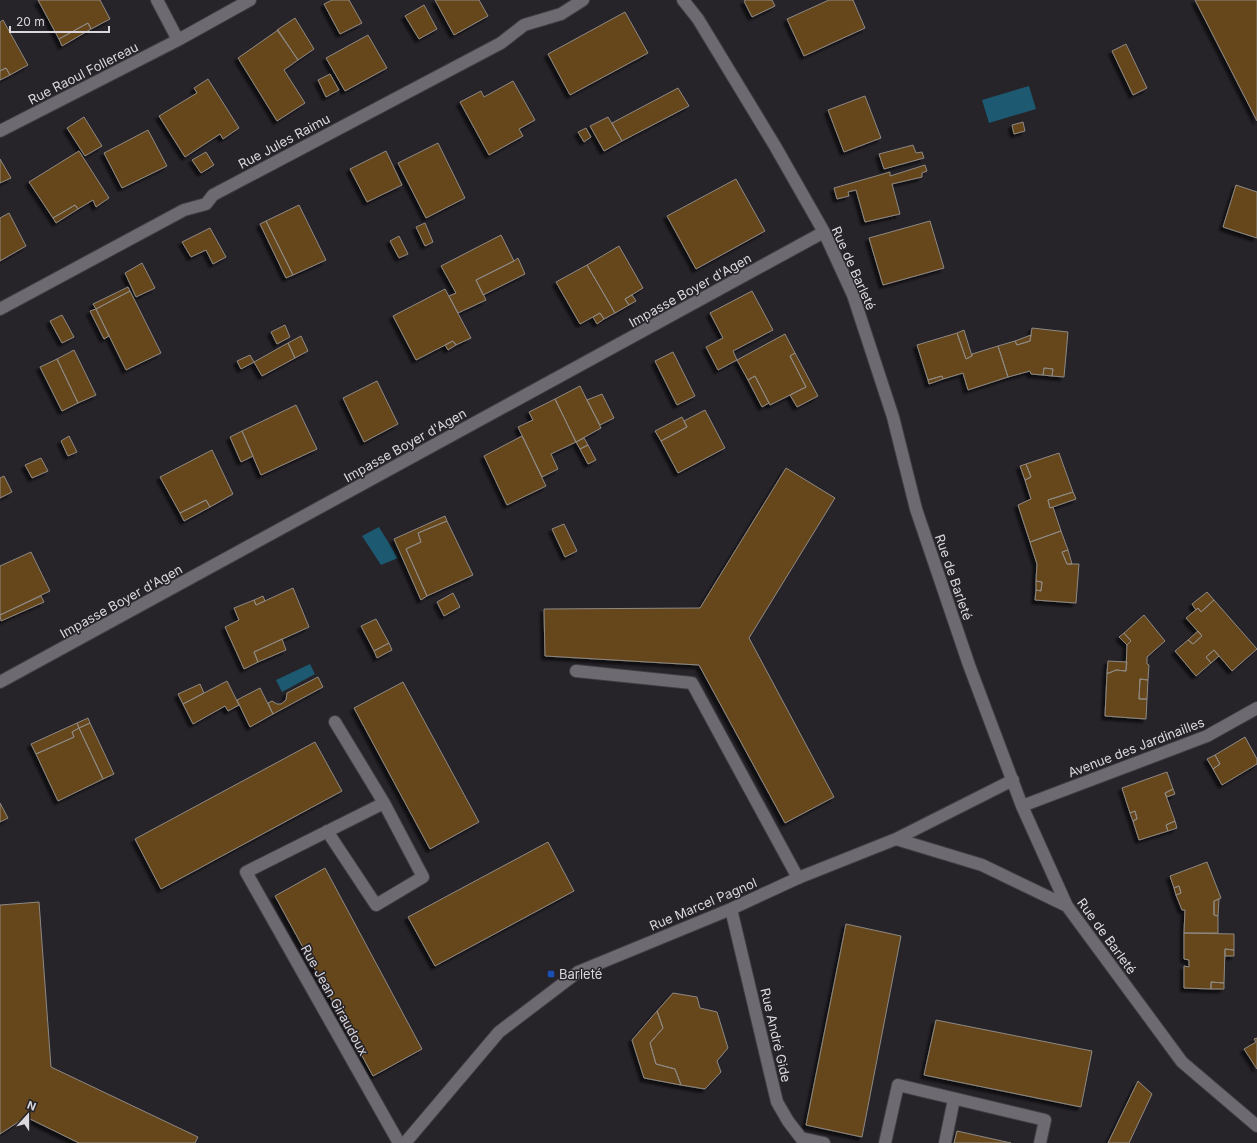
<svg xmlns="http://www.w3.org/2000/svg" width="1257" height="1143" viewBox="0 0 1257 1143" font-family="Inter,sans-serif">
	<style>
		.water { fill: #1d5971 }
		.building { fill: #66471d; stroke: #8e8983; filter: url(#shadow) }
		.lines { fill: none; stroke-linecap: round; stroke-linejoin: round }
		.lane-casing { stroke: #403e42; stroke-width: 14 }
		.street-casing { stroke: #403e42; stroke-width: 14 }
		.lane { stroke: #6d6a71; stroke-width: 12 }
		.street { stroke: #6d6a71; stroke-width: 12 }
		.transit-dot { fill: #1a4fb4; stroke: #262329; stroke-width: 1.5 }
		.labels { text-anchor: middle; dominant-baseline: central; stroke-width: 3; stroke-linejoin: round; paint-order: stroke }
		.street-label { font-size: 13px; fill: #dad8dc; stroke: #262329 }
		.poi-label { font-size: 13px; fill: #dad8dc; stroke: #262329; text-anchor: start }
	</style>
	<defs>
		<filter id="shadow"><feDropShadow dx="-3.5" dy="3.5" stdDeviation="1" flood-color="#0009"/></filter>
	</defs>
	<rect width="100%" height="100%" fill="#262329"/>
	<path class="water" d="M1029,86L1036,109L989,123L982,100Z
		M379,527L398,558L381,565L362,536Z
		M310,664L315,674L282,692L276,680Z"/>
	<path class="building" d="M38,0H100L110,19L91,29L88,23L59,39Z
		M332,0H349L362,23L340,34L324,4Z
		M435,0H479L488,16L454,35Z
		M746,0H772L775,6L752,17L744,1Z
		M829,0H853L865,28L804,56L787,19Z
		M1195,0H1257V121Z
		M424,5L437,29L419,39L405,16Z
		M625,12L648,53L570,95L548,54Z
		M295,18L314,49L298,60L277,30Z
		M3,20L28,65L10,75L6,68L0,71V22Z
		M88,23L91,29L62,46L59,39Z
		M278,30L298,60L284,70L305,103L277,121L238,58Z
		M368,35L387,68L345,91L326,58Z
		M1126,44L1147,88L1133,95L1112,51Z
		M6,68L10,75L0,80V71Z
		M330,74L339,90L326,97L318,80Z
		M208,79L239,128L223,139L220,134L185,157L159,116L197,93L194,88Z
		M513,81L535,120L519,129L523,136L489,155L460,102L481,91L484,97Z
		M678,88L689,106L622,141L612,123Z
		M865,96L881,138L844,152L828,110Z
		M84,117L102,146L85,156L67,128Z
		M608,117L622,141L604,151L590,126Z
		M1023,122L1025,131L1014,134L1012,125Z
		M586,128L591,137L584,142L578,132Z
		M148,130L167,166L122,188L104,153Z
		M438,143L465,198L426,218L398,163Z
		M913,145L916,153L922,152L924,158L884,169L879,154Z
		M79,151L109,198L96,207L93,200L78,209L75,205L53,218L29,182Z
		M386,151L402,185L367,202L350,169Z
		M206,152L214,165L201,173L192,160Z
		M0,159L11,178L0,183Z
		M925,165L927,171L922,173V177L892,184L900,214L865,222L856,190L848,192L849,196L837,199L834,188L890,172V176Z
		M736,179L765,231L696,269L667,216Z
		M1236,185L1257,192V238L1223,227Z
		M75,205L78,209L56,223L53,218Z
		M299,205L326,260L293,275L266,221Z
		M9,213L26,246L0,261V218Z
		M266,221L293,275L286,278L260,224Z
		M930,221L944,268L883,285L869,238Z
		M425,223L433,242L425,246L416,227Z
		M210,228L226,257L213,264L206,250L191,257L182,242Z
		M501,235L514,261L476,280L486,300L458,313L449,296L456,293L441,266Z
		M399,236L408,254L399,258L390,241Z
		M619,246L643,288L625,299L629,305L615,313L587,265Z
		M518,258L525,274L483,295L476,280L514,261Z
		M142,263L155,288L136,297L125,273Z
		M587,265L615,313L604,319L600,313L580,324L556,282Z
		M128,287L130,291L96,309L93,304Z
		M445,289L471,338L456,345L453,341L416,360L393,316Z
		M130,291L161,353L126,370L96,309Z
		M752,291L773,330L733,351L737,360L718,370L706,347L723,338L710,313Z
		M632,295L636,301L629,305L625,299Z
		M96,309L109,336L104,339L90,311Z
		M600,313L604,319L597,324L593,317Z
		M62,315L74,337L62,343L50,321Z
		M285,325L290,337L277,344L271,332Z
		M1032,328L1068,332L1064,377L1052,376L1053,369L1044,368L1043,375L1031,374L1030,371L1008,377L998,346L1015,341L1017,345L1030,341Z
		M964,330L972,356L966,359L957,333Z
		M957,333L966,359L972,356V354L998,346L1008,377L968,390L963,373L943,379L942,376L928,380L917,345Z
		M785,334L795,353L790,356L806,387L770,405L755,376L748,380L737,360Z
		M1031,335L1030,341L1017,345L1015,341Z
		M301,336L308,351L295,358L288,343Z
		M453,341L456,345L448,350L445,345Z
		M288,343L295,358L262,376L254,362Z
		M74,350L96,395L78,403L57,359Z
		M673,352L695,396L677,405L655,361Z
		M795,353L818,396L797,407L790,395L806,387L790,356Z
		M250,355L254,362L241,369L237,361Z
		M57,359L78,403L62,411L40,367Z
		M1044,368L1053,369L1052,376L1043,375Z
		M755,376L769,403L762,407L748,380Z
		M942,376L943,379L929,384L928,380Z
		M377,381L398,424L364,442L343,398Z
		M580,386L601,428L576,442L555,399Z
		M602,394L614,418L600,425L587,400Z
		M555,399L576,442L551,454L558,469L542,477L518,427L533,420L529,412Z
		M296,405L317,449L261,475L242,431Z
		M705,410L725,448L678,473L661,441L687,427L684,421Z
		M682,417L687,427L661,441L655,431Z
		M242,431L253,456L241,462L230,437Z
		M69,436L77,452L68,456L61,441Z
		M522,436L546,486L507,505L484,456Z
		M584,438L588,445L580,449L576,442Z
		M588,445L596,460L588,464L580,449Z
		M212,450L233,494L210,507L206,500L180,513L160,477Z
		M1059,453L1073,492L1048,500L1050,508L1053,507L1061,531L1030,542L1018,505L1031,499L1025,480L1031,477L1026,464Z
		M41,458L48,471L32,478L25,465Z
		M1026,464L1031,477L1025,480L1020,466Z
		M786,468L835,498L749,638L834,797L785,823L699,665L545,656L544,609L700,608Z
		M4,476L12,492L0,498V478Z
		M1073,492L1076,499L1050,508L1048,500Z
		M206,500L210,507L184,521L180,513Z
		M445,516L447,521L418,533L421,542L406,549L427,596L421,600L394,539Z
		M447,521L473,575L427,596L406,549L421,542L418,533Z
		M564,524L577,551L565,557L552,529Z
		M1061,531L1068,550L1062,552L1067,564H1079L1076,603L1035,600L1036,590L1041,591L1042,582L1036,581L1037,564L1030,542Z
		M1068,550L1072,564H1067L1062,552Z
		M31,552L50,591L0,615V566Z
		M1036,581L1042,582L1041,591L1036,590Z
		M293,588L309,627L254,652L258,662L244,669L225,627L239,620L234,608L254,600L256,605Z
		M1207,592L1214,600L1201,612L1198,608L1196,610L1192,604Z
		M453,593L460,607L444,616L437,602Z
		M41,596L44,602L1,621L0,615Z
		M263,596L265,601L256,605L254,600Z
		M1214,600L1257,649L1232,671L1214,650L1206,657L1211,663L1196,676L1175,651L1188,640L1193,644L1202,636L1186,618L1198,608L1201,612Z
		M1144,615L1165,641L1147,657V664L1149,665L1148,680L1140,679L1139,699H1147L1146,719L1105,716L1107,673H1109L1116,670L1126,671L1127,645L1131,641L1124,633Z
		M376,619L389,643L374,651L361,626Z
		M1198,631L1202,636L1193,644L1188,640Z
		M1124,633L1131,641L1127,645L1119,637Z
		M282,639L286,650L258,662L254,652Z
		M389,643L392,650L377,658L374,651Z
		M1214,650L1219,656L1211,663L1206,657Z
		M1108,661L1127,662L1126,671L1116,670L1109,673H1107Z
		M318,677L323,687L273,714L268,703L272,701L277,704H281L286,700L287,693Z
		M1140,679L1148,680L1147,699H1139Z
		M227,681L239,705L228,711L225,706L193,724L183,704Z
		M403,682L479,822L430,849L354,708Z
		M200,684L204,693L183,704L178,694Z
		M260,688L273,714L250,727L237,700Z
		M88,718L90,723L79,728L77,723Z
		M77,723L79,728L72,732L74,737L36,754L31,744Z
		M90,723L114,774L103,779L79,728Z
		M79,728L103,779L58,801L36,754L74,737L72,732Z
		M1245,737L1257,759V764L1222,785L1213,769L1220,764L1215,755Z
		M315,742L342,791L161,889L135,839Z
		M1215,755L1220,764L1213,769L1207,759Z
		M1167,772L1173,789L1165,793L1175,821L1166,825L1168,831L1139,840L1133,821L1137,819L1135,811L1130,813L1122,788Z
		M1173,789L1175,794L1167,797L1165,793Z
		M0,803L8,818L0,822Z
		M1135,811L1137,819L1133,821L1130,813Z
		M1175,821L1177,828L1168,831L1166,825Z
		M548,842L574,891L435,966L408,917Z
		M1207,862L1221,898L1214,901V915L1218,916V933H1184L1185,910H1182L1176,895L1181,893L1179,886L1174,888L1170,876Z
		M325,868L422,1049L373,1076L275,896Z
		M1179,886L1181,893L1176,895L1174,888Z
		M1219,899L1218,916L1214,915V901Z
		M39,902L51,1067L198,1137L195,1143H79L26,1117L0,1134V905Z
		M846,924L901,936L862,1137L806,1125Z
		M1184,933L1234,934V950L1225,949L1224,983L1211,982V989L1184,988V966L1189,967V960L1184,959Z
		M1225,949L1234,950V956H1225Z
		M1211,982L1224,983V989H1211Z
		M673,993L697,997L700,1008L717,1012L728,1048L717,1061L721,1072L705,1089L681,1085L675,1069L656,1064L650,1043L663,1028L657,1011Z
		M657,1011L663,1028L650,1043L656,1064L675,1069L681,1085L644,1078L632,1040Z
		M936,1020L1092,1051L1081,1107L924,1075Z
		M1257,1038V1069L1244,1049L1256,1042L1254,1039Z
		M1138,1081L1152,1094L1129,1143H1108Z
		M957,1131L1011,1143H954Z"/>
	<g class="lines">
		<g class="lane-casing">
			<path id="lane" d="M576,671L692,683L798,878
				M335,722L384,803L246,872L399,1143
				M327,831L376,905L423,877L384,803
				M885,1143L898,1085L1045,1120L1040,1143
				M945,1143L954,1099"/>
		</g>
		<g class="street-casing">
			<path id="street" d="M157,0L178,40
				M683,0L698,19L775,146L824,232L853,295L893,417L916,509L969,665L1022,806L1067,906L1182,1062L1257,1126
				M0,131L178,40L250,0
				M0,309L184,210L206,204L213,195L501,43L524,25L561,14L583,0
				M0,682L824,232
				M1022,806L1207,736L1257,708
				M896,839L1013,780
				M731,909L777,1102L788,1121L801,1138L824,1143
				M405,1143L499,1032L578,972L731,909L798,878L896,839L982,865L1067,906"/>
		</g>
		<use href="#lane" class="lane"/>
		<use href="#street" class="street"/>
	</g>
	<rect class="transit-dot" x="547" y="970" width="8" height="8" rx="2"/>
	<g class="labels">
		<g class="street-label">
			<text transform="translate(83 73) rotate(-27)">Rue Raoul Follereau</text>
			<text transform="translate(284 141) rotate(-28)">Rue Jules Raimu</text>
			<text transform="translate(854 268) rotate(66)">Rue de Barleté</text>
			<text transform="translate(690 290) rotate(-29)">Impasse Boyer d'Agen</text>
			<text transform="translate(405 445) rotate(-29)">Impasse Boyer d'Agen</text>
			<text transform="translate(954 577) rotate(71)">Rue de Barleté</text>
			<text transform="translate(121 601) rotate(-29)">Impasse Boyer d'Agen</text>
			<text transform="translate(1136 747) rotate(-21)">Avenue des Jardinailles</text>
			<text transform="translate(703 904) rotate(-23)">Rue Marcel Pagnol</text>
			<text transform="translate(1107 936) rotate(54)">Rue de Barleté</text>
			<text transform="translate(335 1000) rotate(61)">Rue Jean Giraudoux</text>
			<text transform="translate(776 1035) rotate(77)">Rue André Gide</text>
		</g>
		<g class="poi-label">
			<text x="559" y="974">Barleté</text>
		</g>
	</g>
	<g transform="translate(28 1115) rotate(21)" stroke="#262329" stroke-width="3" paint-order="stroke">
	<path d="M0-3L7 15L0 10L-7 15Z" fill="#dad8dc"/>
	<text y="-6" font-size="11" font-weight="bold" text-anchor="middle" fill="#dad8dc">N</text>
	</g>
	<path d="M10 26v6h99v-6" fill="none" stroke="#dad8dc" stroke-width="2"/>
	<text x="16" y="26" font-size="12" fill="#dad8dc" stroke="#262329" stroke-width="3" paint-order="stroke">20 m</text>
</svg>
